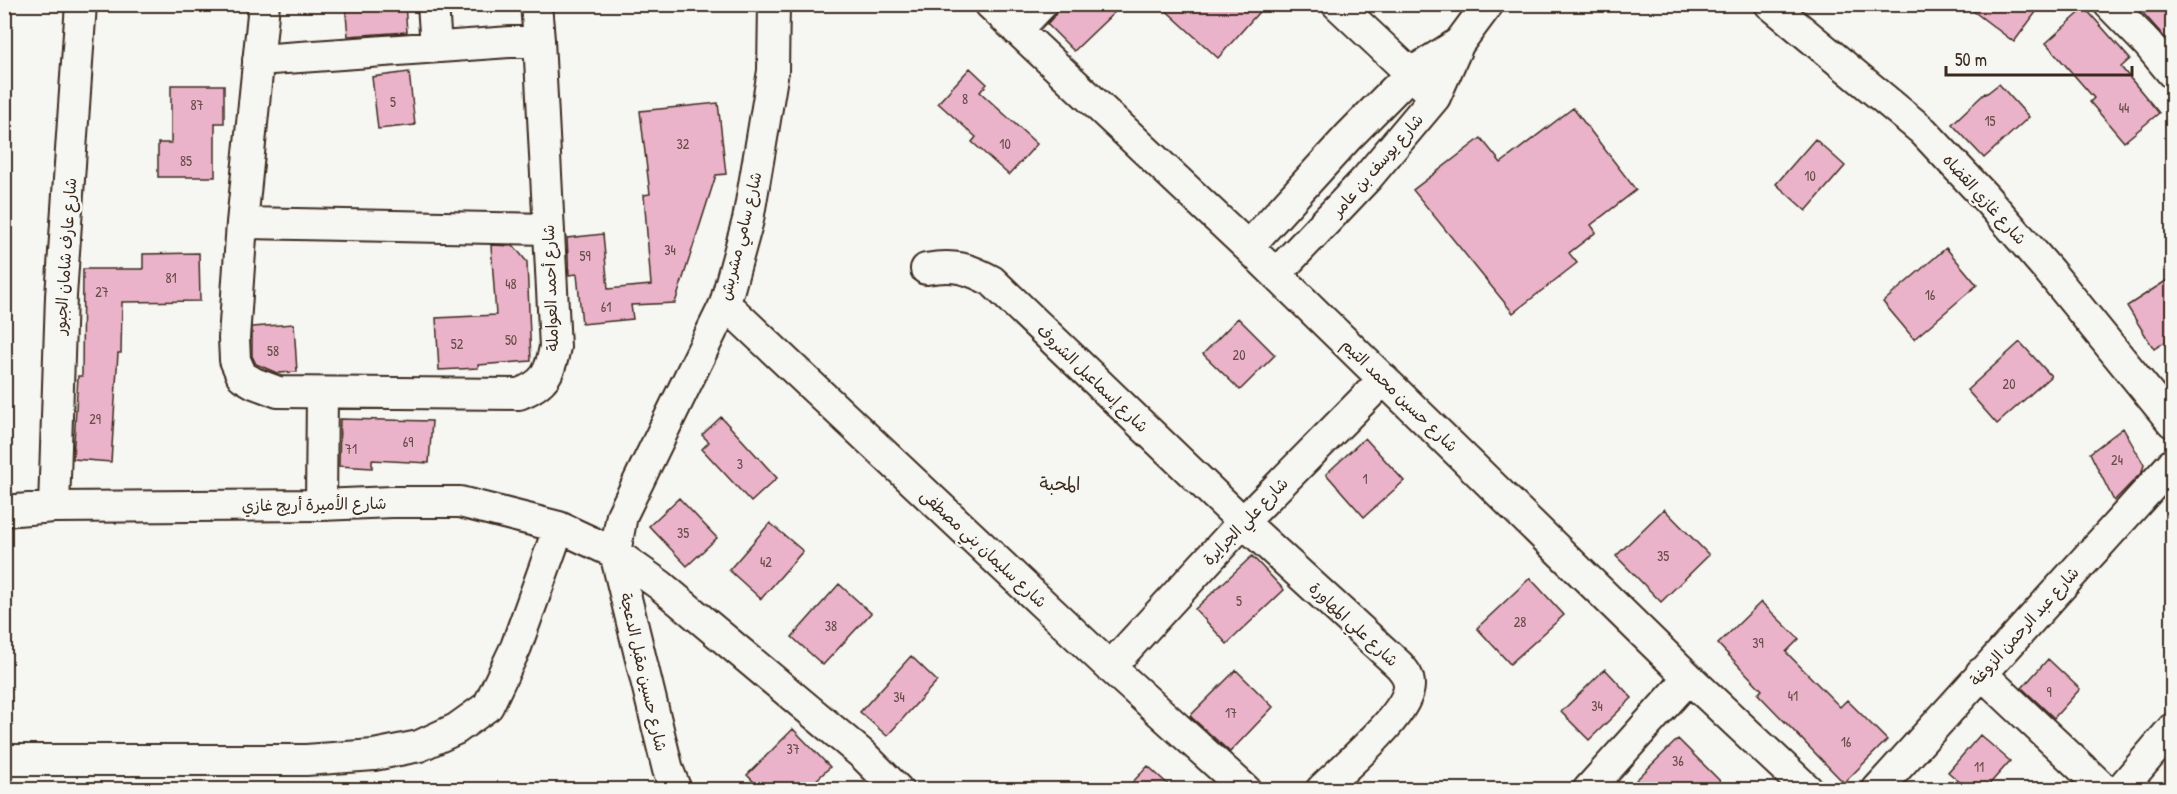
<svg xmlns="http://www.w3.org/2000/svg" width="2177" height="794" viewBox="0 0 2177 794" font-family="'Patrick Hand','Playpen Sans Arabic',sans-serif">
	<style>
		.building { fill: #ebb3c9; stroke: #3b2a1e; stroke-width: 1.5 }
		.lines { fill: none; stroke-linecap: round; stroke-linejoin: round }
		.minor-casing { stroke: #3b2a1e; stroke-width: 34 }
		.minor { stroke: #f6f6f2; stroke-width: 30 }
		.labels { text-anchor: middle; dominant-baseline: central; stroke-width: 5; stroke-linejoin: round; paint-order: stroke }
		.number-label { font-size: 14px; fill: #674c49 }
		.street-label { font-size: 16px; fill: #3b2a1e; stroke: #f6f6f2 }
		.neighbourhood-label { font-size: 18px; fill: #3b2a1e; stroke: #f6f6f2 }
	</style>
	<rect width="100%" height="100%" fill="#f6f6f2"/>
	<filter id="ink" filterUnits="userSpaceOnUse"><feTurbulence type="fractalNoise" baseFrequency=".0167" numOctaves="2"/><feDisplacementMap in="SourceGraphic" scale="12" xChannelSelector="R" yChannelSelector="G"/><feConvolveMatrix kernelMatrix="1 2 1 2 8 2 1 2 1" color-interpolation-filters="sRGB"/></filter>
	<g filter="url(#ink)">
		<path class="building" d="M345,4H405L407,32L348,36Z
			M1059,4H1123L1074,51L1047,24L1055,15Z
			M1159,4H1266L1218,58Z
			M1964,4H2042L2014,42Z
			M2135,4H2172V47L2160,32Z
			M2085,8L2130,59L2121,67L2159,113L2124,142L2090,102L2094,98L2046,43Z
			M970,68L987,84L980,92L1037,144L1009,175L972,142L976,137L938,103Z
			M409,72L415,125L378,129L372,77Z
			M1999,84L2029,117L1984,158L1952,124L1985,93L1986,94Z
			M171,85H224V123H215V177H158V143H171Z
			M718,103L726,174L716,175L675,303L631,305L633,319L582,324L577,274L569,275L567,238L603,234L608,289L651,285L644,195L650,194L640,111Z
			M1573,108L1636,190L1591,225L1596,232L1569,253L1577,263L1513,313L1413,190L1481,138L1501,163Z
			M1815,139L1845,166L1806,211L1776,184Z
			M491,245L514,246L527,262L531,361L478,365V368L439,370L436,318L496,315Z
			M1946,248L1977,285L1914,339L1883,302Z
			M199,253L200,301L122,302L121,353H118L111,462L73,459L78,376H82L83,269H143V254Z
			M2172,277V337L2154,349L2127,306Z
			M1238,318L1275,355L1240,390L1203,354Z
			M294,324L297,372L277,373L256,364L252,356V327Z
			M2020,342L2051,376L1997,424L1967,390Z
			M721,417L777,478L751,502L702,449L709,442L702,435Z
			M340,419L432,421L429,463L372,460V468L339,466Z
			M2123,428L2144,465L2142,472L2114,501L2090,453Z
			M1365,438L1404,481L1364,517L1326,474Z
			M679,498L717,538L687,566L649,526Z
			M1664,509L1709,555L1661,602L1616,556Z
			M770,523L803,551L761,599L729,570Z
			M1252,556L1284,590L1227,644L1195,609Z
			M1530,578L1564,615L1510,664L1477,628Z
			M839,584L871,613L823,665L792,637Z
			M1761,602L1799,639L1786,652L1840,707L1847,700L1887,740L1844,783L1758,694L1762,690L1718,644Z
			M911,656L937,681L887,736L860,712Z
			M2048,659L2080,689L2054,718L2022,688Z
			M1605,669L1632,698L1589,740L1561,712Z
			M1236,670L1273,707L1230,752L1190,716Z
			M793,729L830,767L807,789H761L747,775Z
			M1980,735L2010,761L1985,789H1968L1948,772Z
			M1678,739L1728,789H1627Z
			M1148,766L1173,789H1126Z"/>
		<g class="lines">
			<g class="minor-casing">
				<path id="minor" d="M264,4L242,223L234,338L235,360L242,376L254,383L278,392L519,394C545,384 550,373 555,347L539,40L536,4
					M433,4L436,47
					M990,4L1248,247L1689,678L1808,790
					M1337,4L1424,86
					M1770,4L1923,131L1985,197L2050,272L2172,422
					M2109,4L2148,44L2172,73
					M1017,30L1042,4
					M258,60L539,40
					M242,223L548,229
					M1248,247L1348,137L1411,73L1459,43
					M926,269C954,264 968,268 992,281L1243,522L1399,665C1404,671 1409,676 1409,685C1410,713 1342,769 1321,790
					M1276,274L1367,178L1435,97L1459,43L1488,4
					M725,304L1110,667L1246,790
					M321,505L322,393
					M54,507L61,296L81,4
					M4,511L54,507L321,505L392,502H460L559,527L615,553L660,585L863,755L898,790
					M1110,667L1243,522L1384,379
					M1981,673L2105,790
					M4,760H306L374,755L419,746L456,729L488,706L516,647L559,527
					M676,790L668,770L615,553L622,515L725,304L748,220L762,138L773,71L774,4
					M1588,790L1689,678
					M1877,790L2172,464
					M2120,790L2172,729"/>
			</g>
			<use href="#minor" class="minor"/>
		</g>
	</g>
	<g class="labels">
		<g class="number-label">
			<text x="965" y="98">8</text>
			<text x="393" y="101">5</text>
			<text x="197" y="104">87</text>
			<text x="2124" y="107">44</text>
			<text x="1990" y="120">15</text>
			<text x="683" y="143">32</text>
			<text x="1005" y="143">10</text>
			<text x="186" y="160">85</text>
			<text x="1810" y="175">10</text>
			<text x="670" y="249">34</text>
			<text x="585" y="255">59</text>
			<text x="171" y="277">81</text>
			<text x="511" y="283">48</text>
			<text x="102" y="291">27</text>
			<text x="1930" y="294">16</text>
			<text x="606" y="306">61</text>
			<text x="511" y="339">50</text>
			<text x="457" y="343">52</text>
			<text x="273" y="350">58</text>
			<text x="1239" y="354">20</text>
			<text x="2009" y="383">20</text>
			<text x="95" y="418">29</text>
			<text x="408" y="441">69</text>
			<text x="351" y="448">71</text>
			<text x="2117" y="459">24</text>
			<text x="740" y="463">3</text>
			<text x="1365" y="478">1</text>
			<text x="683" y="532">35</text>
			<text x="1663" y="555">35</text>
			<text x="766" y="561">42</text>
			<text x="1239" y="600">5</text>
			<text x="1520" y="621">28</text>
			<text x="831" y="625">38</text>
			<text x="1758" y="642">39</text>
			<text x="2049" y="691">9</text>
			<text x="1793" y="695">41</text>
			<text x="899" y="696">34</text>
			<text x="1597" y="705">34</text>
			<text x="1231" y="712">17</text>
			<text x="1846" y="741">16</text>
			<text x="793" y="748">37</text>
			<text x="1678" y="760">36</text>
			<text x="1979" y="766">11</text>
		</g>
		<g class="street-label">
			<text transform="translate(1377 165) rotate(-49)">شارع يوسف بن عامر</text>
			<text transform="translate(1985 199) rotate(48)">شارع غازي القضاه</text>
			<text transform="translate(740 236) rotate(-76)">شارع سامي مشربش</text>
			<text transform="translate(65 256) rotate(-86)">شارع عارف شامان الجبور</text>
			<text transform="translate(550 288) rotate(-92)">شارع أحمد العواملة</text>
			<text transform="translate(1093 378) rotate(44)">شارع إسماعيل الشروف</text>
			<text transform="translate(1400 395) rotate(44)">شارع حسين محمد التيم</text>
			<text transform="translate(314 504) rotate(-1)">شارع الأميرة أريج غازي</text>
			<text transform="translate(1245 521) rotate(-46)">شارع علي الجرايرة</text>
			<text transform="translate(984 548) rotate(43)">شارع سليمان بني مصطفى</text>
			<text transform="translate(1354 624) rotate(43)">شارع علي المهاورة</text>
			<text transform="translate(2024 626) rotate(-48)">شارع عبد الرحمن الزوغة</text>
			<text transform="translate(644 672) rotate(77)">شارع حسين مقبل الدعجة</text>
		</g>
		<g class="neighbourhood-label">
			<text x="1060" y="483">المحبة</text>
		</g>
	</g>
	<rect width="2177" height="794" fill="none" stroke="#f6f6f2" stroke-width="24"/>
	<rect x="12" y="12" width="2153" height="770" fill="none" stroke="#3b2a1e" stroke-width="2" filter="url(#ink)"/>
	<path d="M1946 66v9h186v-9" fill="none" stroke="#3b2a1e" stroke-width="3"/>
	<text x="1955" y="66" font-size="18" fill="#3b2a1e" stroke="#f6f6f2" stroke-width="4.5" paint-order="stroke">50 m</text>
</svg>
